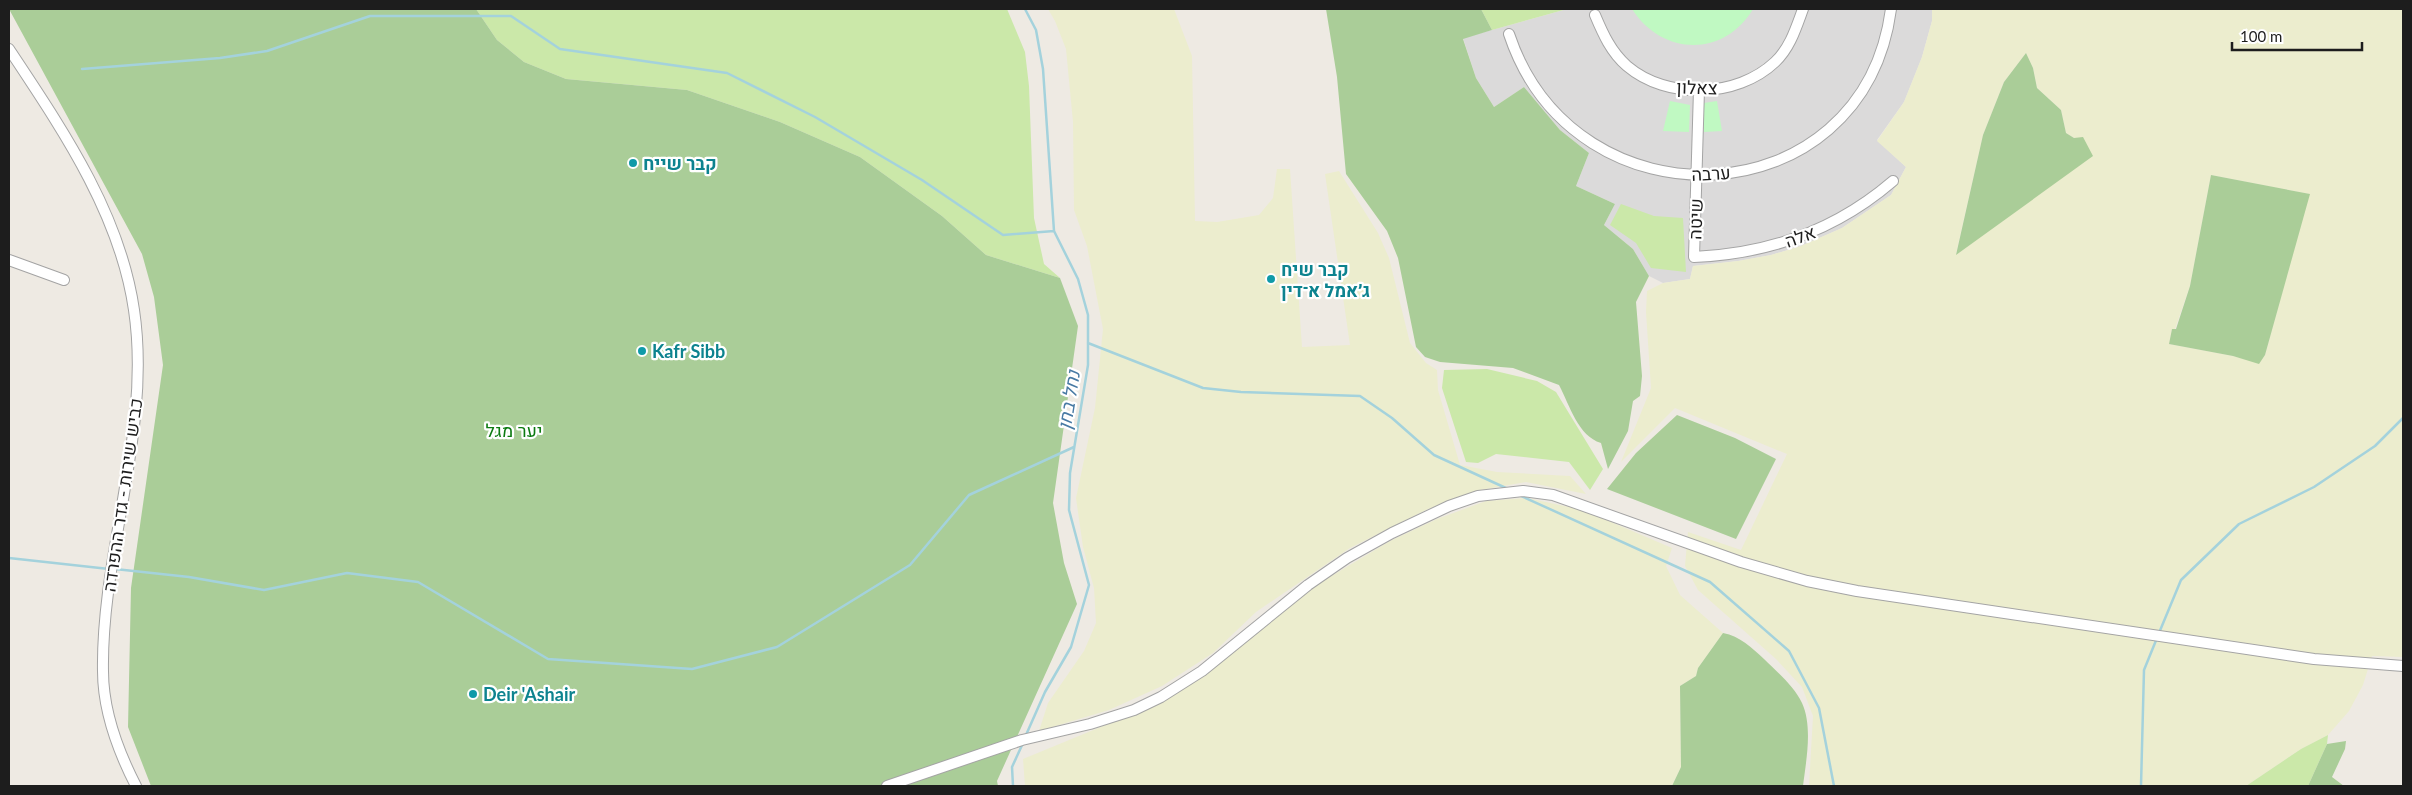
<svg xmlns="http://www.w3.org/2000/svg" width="2412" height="795" viewBox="0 0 2412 795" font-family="Lato,Heebo,sans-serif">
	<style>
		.residential { fill: #dbdada }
		.farmland { fill: #ecedce; fill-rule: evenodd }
		.grass { fill: #cbe8a9 }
		.forest { fill: #aacd98 }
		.park { fill: #c0f9c2 }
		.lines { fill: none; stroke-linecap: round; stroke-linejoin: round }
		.stream { stroke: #a4d2dc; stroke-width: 2.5 }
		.minor-casing { stroke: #a4a4a4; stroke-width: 12 }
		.minor { stroke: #fff; stroke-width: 10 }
		.culture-dot { fill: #0f9aa8; stroke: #fff; stroke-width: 2 }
		.labels { text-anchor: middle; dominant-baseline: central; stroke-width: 4.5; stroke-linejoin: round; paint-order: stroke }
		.street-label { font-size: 18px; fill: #1d1d1d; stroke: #fff }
		.culture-label { font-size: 18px; font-weight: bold; fill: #0d838f; stroke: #fff; text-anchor: start }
		.park-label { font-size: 18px; fill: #0c7a11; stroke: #fff }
		.water-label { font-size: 19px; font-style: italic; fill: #487aa4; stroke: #fff }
	</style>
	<rect width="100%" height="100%" fill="#eeeae3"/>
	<path class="residential" d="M1567,9H1932V21L1922,57L1904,102L1877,140L1906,167L1891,195L1842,228L1801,246L1771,255L1738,261L1693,266L1690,279L1663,283L1649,276L1633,249L1604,225L1615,204L1576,186L1589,153L1560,130L1524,87L1494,107L1476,78L1463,38Z"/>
	<path class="farmland" d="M1048,9H1174L1192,56L1195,221L1217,222L1259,215L1273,198L1277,169H1290L1302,347L1350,345L1325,174L1339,171L1378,233L1389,258L1410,343L1426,363L1437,370L1438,390L1460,465L1497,472L1570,476L1586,494L1526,482L1480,490L1428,509L1350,548L1256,612L1213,653L1162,686L1109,710L1039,731L1048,703L1084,651L1096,623L1094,588L1083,547L1076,498L1095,408L1103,329L1087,246L1074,210L1073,122L1066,49L1055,21Z
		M1932,9H2403V657L2372,656L2363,685L2349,711L2328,735L2301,749L2246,786H1809L1813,716L1802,687L1776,659L1698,590L1685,566L1688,532L1741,550L1787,454L1675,408L1621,462L1651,388L1646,312L1647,291L1663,283L1690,279L1693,266L1738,261L1771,255L1801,246L1842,228L1891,195L1906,167L1877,141L1904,102L1922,57L1932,21ZM2026,53L2033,68L2037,88L2061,110L2066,133L2074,138L1956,254L1983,135L2004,82ZM2211,175L2309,194L2265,355L2259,363L2233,356L2169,344L2172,329H2175L2190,286Z
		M1527,498L1583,510L1672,548L1666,566L1680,595L1723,633L1698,668L1696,676L1680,686L1681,767L1672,786H1025L1023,759L1154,705L1253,634L1318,584L1390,541L1437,519L1486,501Z"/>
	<path class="grass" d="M476,9H1007L1025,52L1029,86L1034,218L1044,264L1060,278L986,255L942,216L860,157L780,122L687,90L566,79L524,62L497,40Z
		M1481,9H1567L1492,30Z
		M1621,204L1654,216L1683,218L1686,272L1651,268L1636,243L1610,225Z
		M1487,369L1537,381L1556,392L1603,469L1590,490L1569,462L1496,454L1478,463L1466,462L1442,388L1444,370Z
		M2328,735L2327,744L2308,786H2246L2301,749Z"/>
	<path class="forest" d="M9,9H476L497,40L524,62L566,79L687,90L780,122L860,157L942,216L986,255L1060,278L1078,326L1053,503L1064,563L1077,604L997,781L998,786H151L128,727L131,588L163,365L154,297L142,254Z
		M1326,9H1481L1492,30L1463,39L1476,78L1494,107L1524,87L1560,130L1589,153L1576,186L1615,204L1604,225L1633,249L1649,276L1636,302L1642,376L1640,396L1633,401L1628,431L1608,469L1601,443C1578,436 1570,406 1559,385L1513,368L1440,362L1425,357L1416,347L1398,258L1387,231L1346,174L1337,77Z
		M2026,53L2033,68L2037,88L2061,110L2066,133L2074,138L2083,137L2093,156L1956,255L1983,135L2004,82Z
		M2211,175L2310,194L2265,355L2259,364L2233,356L2169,344L2172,329H2176L2190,286Z
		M1677,415L1735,438L1776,459L1736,539L1607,489L1636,453Z
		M1723,633C1740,636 1752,648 1764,659C1777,672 1794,686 1802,703C1813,727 1806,761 1803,786H1672L1681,767L1680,686L1696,676L1698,668Z
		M2346,741L2345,749L2332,777L2344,786H2308L2327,744Z"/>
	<path class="park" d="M1632,9H1753C1724,58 1662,56 1632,9Z
		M1670,101L1690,105L1689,132L1663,131Z
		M1717,101L1722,131L1704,132V103Z"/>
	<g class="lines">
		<path class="stream" d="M1025,9L1036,30L1043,69L1054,231L1078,279L1088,315V365L1070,473L1069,510L1089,585L1071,647L1045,692L1026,735
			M82,69L220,58L267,51L370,16H511L560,49L727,73L815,117L922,180L1003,235L1054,231
			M1088,343L1203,388L1241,392L1360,396L1392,418L1434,455L1508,489
			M1519,495L1710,582L1789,651L1819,708L1834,786
			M9,558L109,569
			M115,569L189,577L264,590L347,573L418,582L548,659L692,669L777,647L910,565L969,495L1074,447
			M2159,633L2181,580L2239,524L2314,487L2375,446L2403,418
			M1013,786L1012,767L1023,743
			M2141,786L2144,670L2157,638"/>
		<g class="minor-casing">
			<path id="minor" d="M1595,15C1603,34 1611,52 1627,66C1667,100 1737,98 1775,62C1790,48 1796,28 1803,9
				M1509,34C1575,232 1863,219 1891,9
				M9,49C62,129 120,213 134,310C152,430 101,552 103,671C103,711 118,751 136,786
				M1699,90L1694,257C1769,254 1836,230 1893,181
				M9,260L64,280
				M887,786L1022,740L1090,724L1134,710L1161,697L1202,671L1308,585L1347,558L1392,533L1449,506L1478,496L1523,491L1553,495L1741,562L1807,581L1857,591L2314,659L2403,666"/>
		</g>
		<use href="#minor" class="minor"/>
	</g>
	<g class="culture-dot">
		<circle cx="633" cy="163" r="5"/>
		<circle cx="1271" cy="279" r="5"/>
		<circle cx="642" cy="351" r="5"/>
		<circle cx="473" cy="694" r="5"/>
	</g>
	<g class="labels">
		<g class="street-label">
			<text transform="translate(1697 87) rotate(2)">צאלון</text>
			<text transform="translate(1711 173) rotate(-3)">ערבה</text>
			<text transform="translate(1695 219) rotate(-88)">שיטה</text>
			<text transform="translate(1800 236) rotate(-20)">אלה</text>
			<text transform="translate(122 495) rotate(-82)">כביש שירות - גדר ההפרדה</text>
		</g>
		<g class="culture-label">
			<text x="643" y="163">קבר שייח</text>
			<text x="1281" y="269">קבר שיח<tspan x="1281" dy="21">ג׳אמל א־דין</tspan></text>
			<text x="652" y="351">Kafr Sibb</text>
			<text x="483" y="694">Deir 'Ashair</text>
		</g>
		<g class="park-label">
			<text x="514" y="430">יער מגל</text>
		</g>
		<g class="water-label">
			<text transform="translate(1068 400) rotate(-81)">נחל בחן</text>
		</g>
	</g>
	<rect width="2412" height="795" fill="none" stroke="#1d1d1d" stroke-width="20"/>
	<path d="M2232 42v8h130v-8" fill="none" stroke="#1d1d1d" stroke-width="2.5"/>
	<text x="2240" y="42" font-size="15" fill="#1d1d1d" stroke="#ffffff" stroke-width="4" paint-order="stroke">100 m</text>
</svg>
